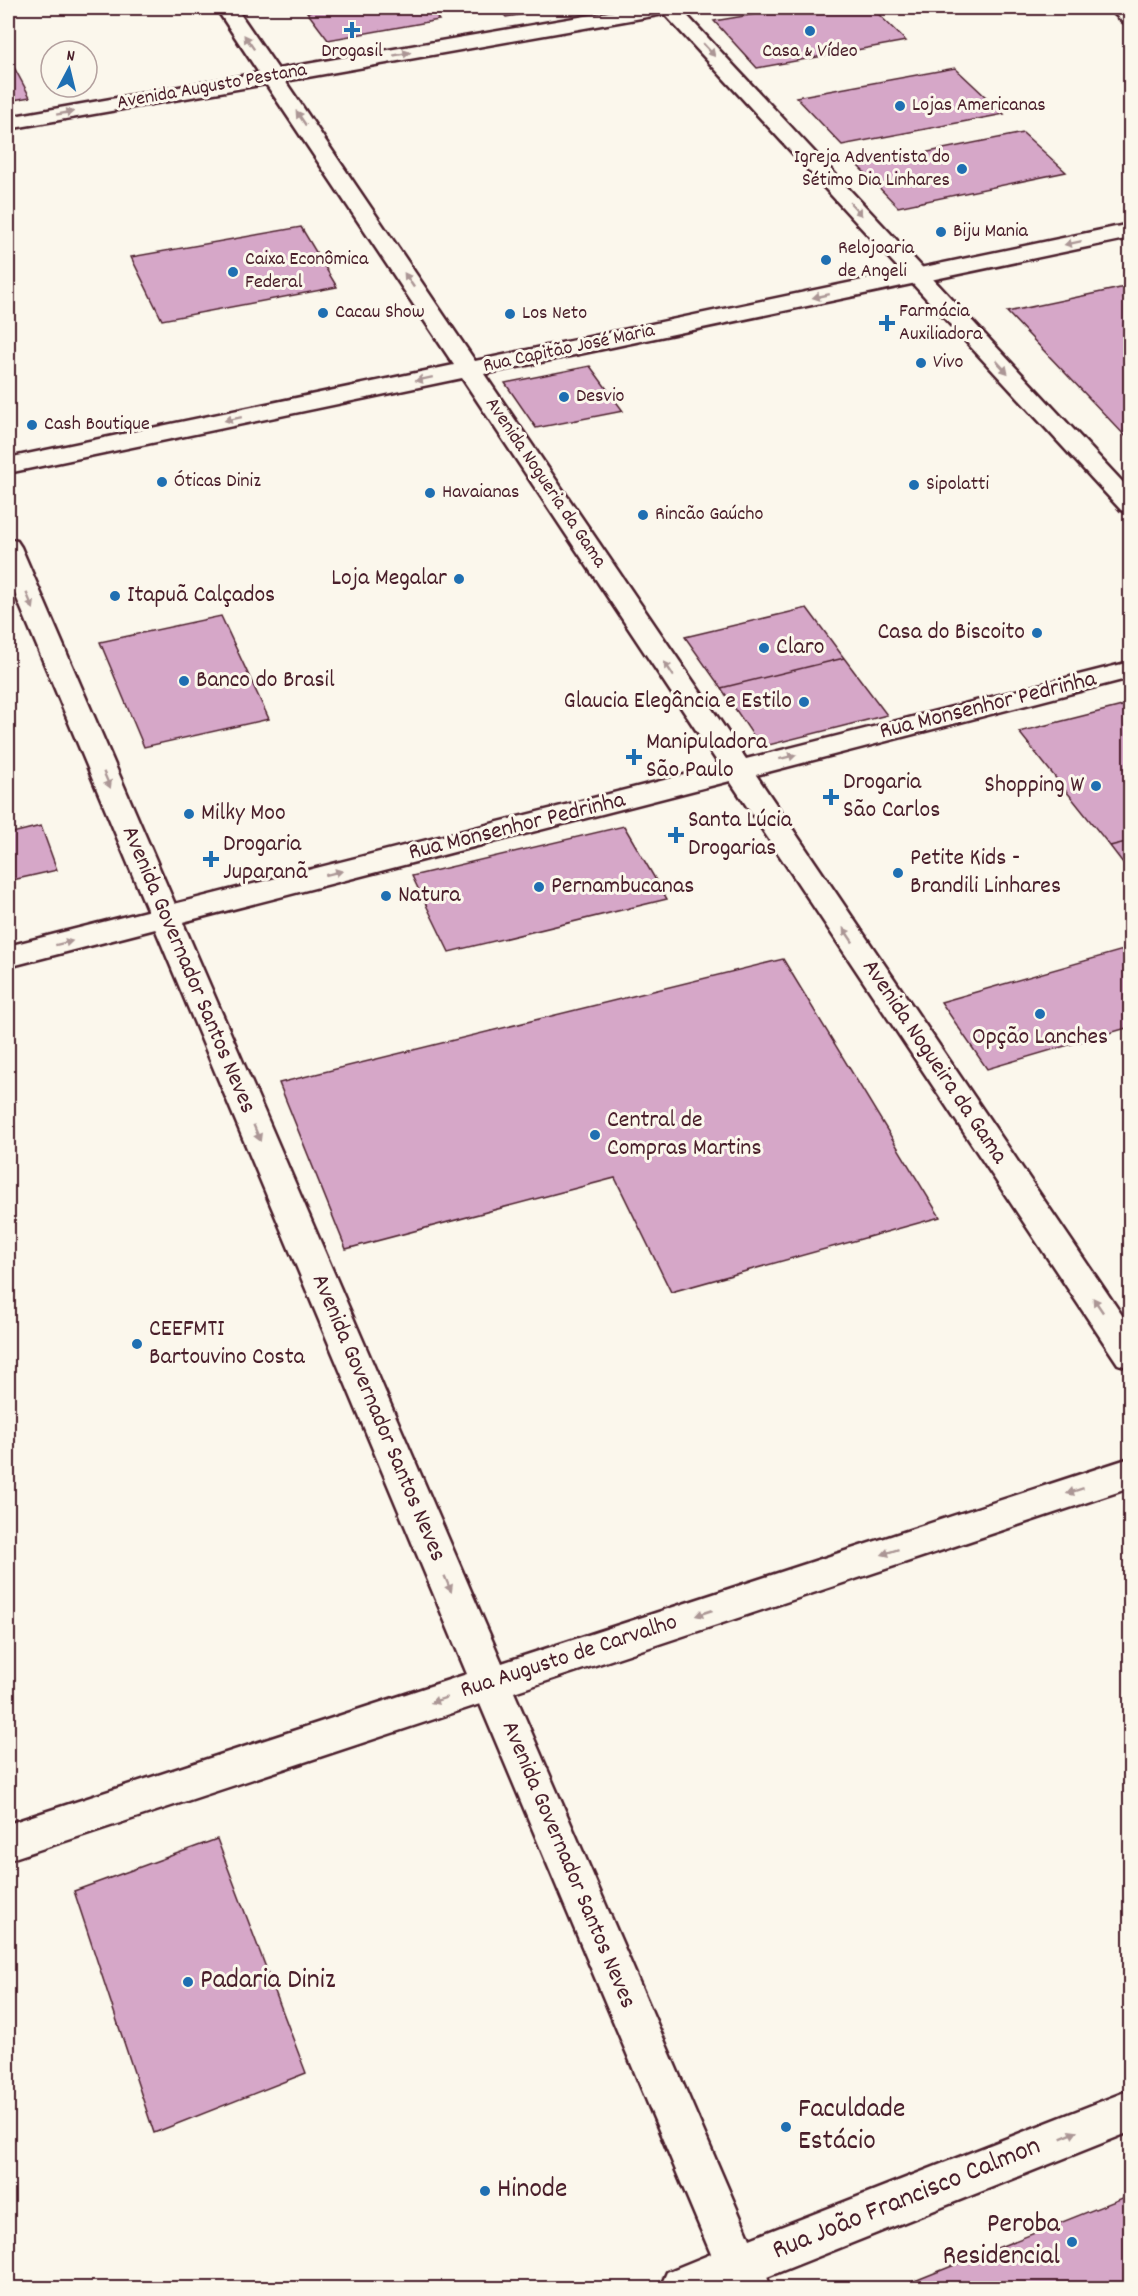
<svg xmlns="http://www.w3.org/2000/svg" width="1138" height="2296" viewBox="0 0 1138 2296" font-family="Dekko,sans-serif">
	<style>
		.building { fill: #d6a7c8; stroke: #4a1f2b; stroke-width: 1.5 }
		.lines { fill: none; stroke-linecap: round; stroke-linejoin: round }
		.street-casing { stroke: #4a1f2b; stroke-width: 5 }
		.secondary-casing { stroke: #4a1f2b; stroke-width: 5 }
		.street { fill: #fbf7ec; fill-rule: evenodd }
		.secondary { fill: #fbf7ec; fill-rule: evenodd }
		.oneway { fill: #ab9695 }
		.poi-dot { fill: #1f6fb2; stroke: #fbf7ec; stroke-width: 2 }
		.labels { text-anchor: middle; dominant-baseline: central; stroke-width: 6; stroke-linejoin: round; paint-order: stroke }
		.far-poi-label { font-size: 20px; fill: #4a1f2b; stroke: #fbf7ec; text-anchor: start }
		.far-street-label { font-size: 20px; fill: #4a1f2b; stroke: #fbf7ec }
		.poi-label { font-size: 24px; fill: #4a1f2b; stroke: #fbf7ec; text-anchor: start }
		.street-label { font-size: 24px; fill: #4a1f2b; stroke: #fbf7ec }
		.near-poi-label { font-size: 28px; fill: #4a1f2b; stroke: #fbf7ec; text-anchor: start }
		.near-street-label { font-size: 28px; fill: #4a1f2b; stroke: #fbf7ec }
	</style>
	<rect width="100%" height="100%" fill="#fbf7ec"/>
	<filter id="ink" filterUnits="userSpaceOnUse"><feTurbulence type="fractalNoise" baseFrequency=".0167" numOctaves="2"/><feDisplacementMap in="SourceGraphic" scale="12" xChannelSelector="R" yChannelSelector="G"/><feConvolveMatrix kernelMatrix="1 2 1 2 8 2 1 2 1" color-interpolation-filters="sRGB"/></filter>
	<g filter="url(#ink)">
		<path class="building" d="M335,8H429L439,20L328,40L307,12Z
			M498,8H565L506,17Z
			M792,8H872L906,41L757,68L714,21Z
			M8,56L30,97L8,101Z
			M955,68L1004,114L842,145L796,97Z
			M1023,133L1066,172L898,207L858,166Z
			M301,227L337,287L162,320L131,257Z
			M1130,286V441L1007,312Z
			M590,366L623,411L536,428L505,383Z
			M807,608L844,658L721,688L685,637Z
			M221,616L269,719L144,747L100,642Z
			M844,658L887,715L761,747L721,688Z
			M1130,704V841L1110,846L1019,732Z
			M41,826L57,870L8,881V834Z
			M624,826L667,899L449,952L412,876Z
			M1130,841V872L1110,846Z
			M1123,950L1130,960V1027L987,1069L941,1002Z
			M783,959L940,1217L671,1292L615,1178L346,1249L279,1083Z
			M217,1839L306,2073L154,2133L74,1891Z
			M1130,2195V2288H897Z"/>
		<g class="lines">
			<g class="street-casing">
				<path id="street" d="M659,8H680L1130,490V513L1121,510Z
					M1108,8H1130V24L1123,22Z
					M8,539L17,541L21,547L502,1663L1130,1458V1488L514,1692L750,2239L1130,2090V2132L767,2277L771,2288H660L667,2272L711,2254L480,1704L8,1860V1824L467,1674L8,577Z"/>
			</g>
			<g class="secondary-casing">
				<path id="secondary" d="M216,8H236L278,69L632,8H674L671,12L664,14L285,81L475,361L1130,224V238L484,374L746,759L1130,662V678L756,775L1130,1327V1368L1118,1364L730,781L8,967V946L720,766L462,378L8,473V458L454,365L266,84L8,129V117L259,73Z"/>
			</g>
			<use href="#street" class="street"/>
			<use href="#secondary" class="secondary"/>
		</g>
		<defs><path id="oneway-solid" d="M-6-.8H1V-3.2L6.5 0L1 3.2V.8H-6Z" transform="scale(1.5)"/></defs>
		<g class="oneway">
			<use href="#oneway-solid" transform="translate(249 42) rotate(-125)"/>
			<use href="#oneway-solid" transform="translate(709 50) rotate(47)"/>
			<use href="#oneway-solid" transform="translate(402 54) rotate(-10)"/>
			<use href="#oneway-solid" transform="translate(65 113) rotate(-10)"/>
			<use href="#oneway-solid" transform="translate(301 118) rotate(-124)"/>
			<use href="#oneway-solid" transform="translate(856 209) rotate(47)"/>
			<use href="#oneway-solid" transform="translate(1073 243) rotate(168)"/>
			<use href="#oneway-solid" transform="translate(409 280) rotate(-124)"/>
			<use href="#oneway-solid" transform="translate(821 296) rotate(168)"/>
			<use href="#oneway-solid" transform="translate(1002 367) rotate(47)"/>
			<use href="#oneway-solid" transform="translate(424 379) rotate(168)"/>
			<use href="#oneway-solid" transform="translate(233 419) rotate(168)"/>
			<use href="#oneway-solid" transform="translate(30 601) rotate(67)"/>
			<use href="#oneway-solid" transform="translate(669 669) rotate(-124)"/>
			<use href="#oneway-solid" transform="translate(788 757) rotate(-14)"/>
			<use href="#oneway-solid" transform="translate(107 780) rotate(67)"/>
			<use href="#oneway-solid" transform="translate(334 873) rotate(-14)"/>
			<use href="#oneway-solid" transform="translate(848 935) rotate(-124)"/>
			<use href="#oneway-solid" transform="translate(64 943) rotate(-14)"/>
			<use href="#oneway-solid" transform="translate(257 1133) rotate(67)"/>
			<use href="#oneway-solid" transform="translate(1098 1305) rotate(-124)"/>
			<use href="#oneway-solid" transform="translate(1075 1491) rotate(162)"/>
			<use href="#oneway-solid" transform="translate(890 1552) rotate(162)"/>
			<use href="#oneway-solid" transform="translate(448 1584) rotate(67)"/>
			<use href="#oneway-solid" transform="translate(704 1613) rotate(162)"/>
			<use href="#oneway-solid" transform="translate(439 1700) rotate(162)"/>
			<use href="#oneway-solid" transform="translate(1069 2135) rotate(-22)"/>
		</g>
	</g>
	<g class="poi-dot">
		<path d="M349 21h6v6h6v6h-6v6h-6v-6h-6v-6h6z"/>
		<circle cx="810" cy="31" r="6"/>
		<circle cx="900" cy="106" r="6"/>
		<circle cx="962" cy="169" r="6"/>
		<circle cx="941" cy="232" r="6"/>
		<circle cx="826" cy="260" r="6"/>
		<circle cx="233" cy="272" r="6"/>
		<circle cx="323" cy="313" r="6"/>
		<circle cx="510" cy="314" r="6"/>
		<path d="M884 314h6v6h6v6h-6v6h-6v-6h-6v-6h6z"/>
		<circle cx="921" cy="363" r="6"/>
		<circle cx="564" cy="397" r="6"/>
		<circle cx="32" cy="425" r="6"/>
		<circle cx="162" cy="482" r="6"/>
		<circle cx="914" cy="485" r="6"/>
		<circle cx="430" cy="493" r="6"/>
		<circle cx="643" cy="515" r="6"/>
		<circle cx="459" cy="579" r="6"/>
		<circle cx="115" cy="596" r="6"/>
		<circle cx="1037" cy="633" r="6"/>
		<circle cx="764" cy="648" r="6"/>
		<circle cx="184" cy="681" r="6"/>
		<circle cx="804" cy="702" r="6"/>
		<path d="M631 748h6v6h6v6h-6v6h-6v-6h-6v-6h6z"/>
		<circle cx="1096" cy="786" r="6"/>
		<path d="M828 788h6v6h6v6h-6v6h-6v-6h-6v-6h6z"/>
		<circle cx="189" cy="814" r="6"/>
		<path d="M673 826h6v6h6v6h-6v6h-6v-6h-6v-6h6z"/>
		<path d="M208 850h6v6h6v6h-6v6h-6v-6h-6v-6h6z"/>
		<circle cx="898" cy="873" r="6"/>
		<circle cx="539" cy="887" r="6"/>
		<circle cx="386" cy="896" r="6"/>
		<circle cx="1040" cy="1014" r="6"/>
		<circle cx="595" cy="1135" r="6"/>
		<circle cx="137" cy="1344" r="6"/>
		<circle cx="188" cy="1982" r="6"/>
		<circle cx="786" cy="2127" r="6"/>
		<circle cx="485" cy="2191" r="6"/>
		<circle cx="1072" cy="2242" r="6"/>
	</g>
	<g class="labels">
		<g class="far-poi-label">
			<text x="352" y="52" text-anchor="middle">Drogasil</text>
			<text x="810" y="52" text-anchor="middle">Casa &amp; Vídeo</text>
			<text x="912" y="106">Lojas Americanas</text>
			<text x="950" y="158" text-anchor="end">Igreja Adventista do<tspan x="950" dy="23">Sétimo Dia Linhares</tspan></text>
			<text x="953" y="232">Biju Mania</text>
			<text x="838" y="249">Relojoaria<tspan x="838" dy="23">de Angeli</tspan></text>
			<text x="245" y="260">Caixa Econômica<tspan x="245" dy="23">Federal</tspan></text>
			<text x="899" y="312">Farmácia<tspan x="899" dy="23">Auxiliadora</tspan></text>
			<text x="335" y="313">Cacau Show</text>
			<text x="522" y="314">Los Neto</text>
			<text x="933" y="363">Vivo</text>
			<text x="576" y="397">Desvio</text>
			<text x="44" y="425">Cash Boutique</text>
			<text x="174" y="482">Óticas Diniz</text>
			<text x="926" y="485">Sipolatti</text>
			<text x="442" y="493">Havaianas</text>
			<text x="655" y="515">Rincão Gaúcho</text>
		</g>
		<g class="far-street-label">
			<text transform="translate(212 87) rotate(-10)">Avenida Augusto Pestana</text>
			<text transform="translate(569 349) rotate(-12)">Rua Capitão José Maria</text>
			<text transform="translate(545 483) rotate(56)">Avenida Nogueria da Gama</text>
		</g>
		<g class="poi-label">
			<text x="447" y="579" text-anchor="end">Loja Megalar</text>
			<text x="127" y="596">Itapuã Calçados</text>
			<text x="1025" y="633" text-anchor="end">Casa do Biscoito</text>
			<text x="776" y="648">Claro</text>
			<text x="196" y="681">Banco do Brasil</text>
			<text x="792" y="702" text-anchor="end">Glaucia Elegância e Estilo</text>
			<text x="646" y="743">Manipuladora<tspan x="646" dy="28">São Paulo</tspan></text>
			<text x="843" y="783">Drogaria<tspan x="843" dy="28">São Carlos</tspan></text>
			<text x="1084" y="786" text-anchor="end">Shopping W</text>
			<text x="201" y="814">Milky Moo</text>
			<text x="688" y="821">Santa Lúcia<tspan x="688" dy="28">Drogarias</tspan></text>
			<text x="223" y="845">Drogaria<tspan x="223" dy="28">Juparanã</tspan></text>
			<text x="910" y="859">Petite Kids -<tspan x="910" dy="28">Brandili Linhares</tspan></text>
			<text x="551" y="887">Pernambucanas</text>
			<text x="398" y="896">Natura</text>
			<text x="1040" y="1038" text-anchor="middle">Opção Lanches</text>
			<text x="607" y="1121">Central de<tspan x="607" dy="28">Compras Martins</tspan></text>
			<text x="149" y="1330">CEEFMTI<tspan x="149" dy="28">Bartouvino Costa</tspan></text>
		</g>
		<g class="street-label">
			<text transform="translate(988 706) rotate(-14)">Rua Monsenhor Pedrinha</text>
			<text transform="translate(517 827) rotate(-14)">Rua Monsenhor Pedrinha</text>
			<text transform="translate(188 970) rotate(67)">Avenida Governador Santos Neves</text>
			<text transform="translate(934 1062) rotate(56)">Avenida Nogueira da Gama</text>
			<text transform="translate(378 1418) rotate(67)">Avenida Governador Santos Neves</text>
			<text transform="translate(569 1657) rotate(-18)">Rua Augusto de Carvalho</text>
			<text transform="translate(568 1865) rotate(67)">Avenida Governador Santos Neves</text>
		</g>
		<g class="near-poi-label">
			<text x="200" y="1982">Padaria Diniz</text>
			<text x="798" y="2111">Faculdade<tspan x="798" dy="32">Estácio</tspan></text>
			<text x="497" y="2191">Hinode</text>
			<text x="1060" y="2226" text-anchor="end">Peroba<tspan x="1060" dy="32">Residencial</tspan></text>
		</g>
		<g class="near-street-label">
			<text transform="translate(907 2200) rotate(-22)">Rua João Francisco Calmon</text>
		</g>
	</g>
	<rect width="1138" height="2296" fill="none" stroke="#fbf7ec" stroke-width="30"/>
	<rect x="15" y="15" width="1108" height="2266" fill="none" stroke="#4a1f2b" stroke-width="2" filter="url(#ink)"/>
	<g transform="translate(69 69) rotate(7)"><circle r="28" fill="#fbf7ec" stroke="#b4a19f" stroke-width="1.5"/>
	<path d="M0-4.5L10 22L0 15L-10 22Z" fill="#1f6fb2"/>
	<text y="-9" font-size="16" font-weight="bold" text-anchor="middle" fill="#4a1f2b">N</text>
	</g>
</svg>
